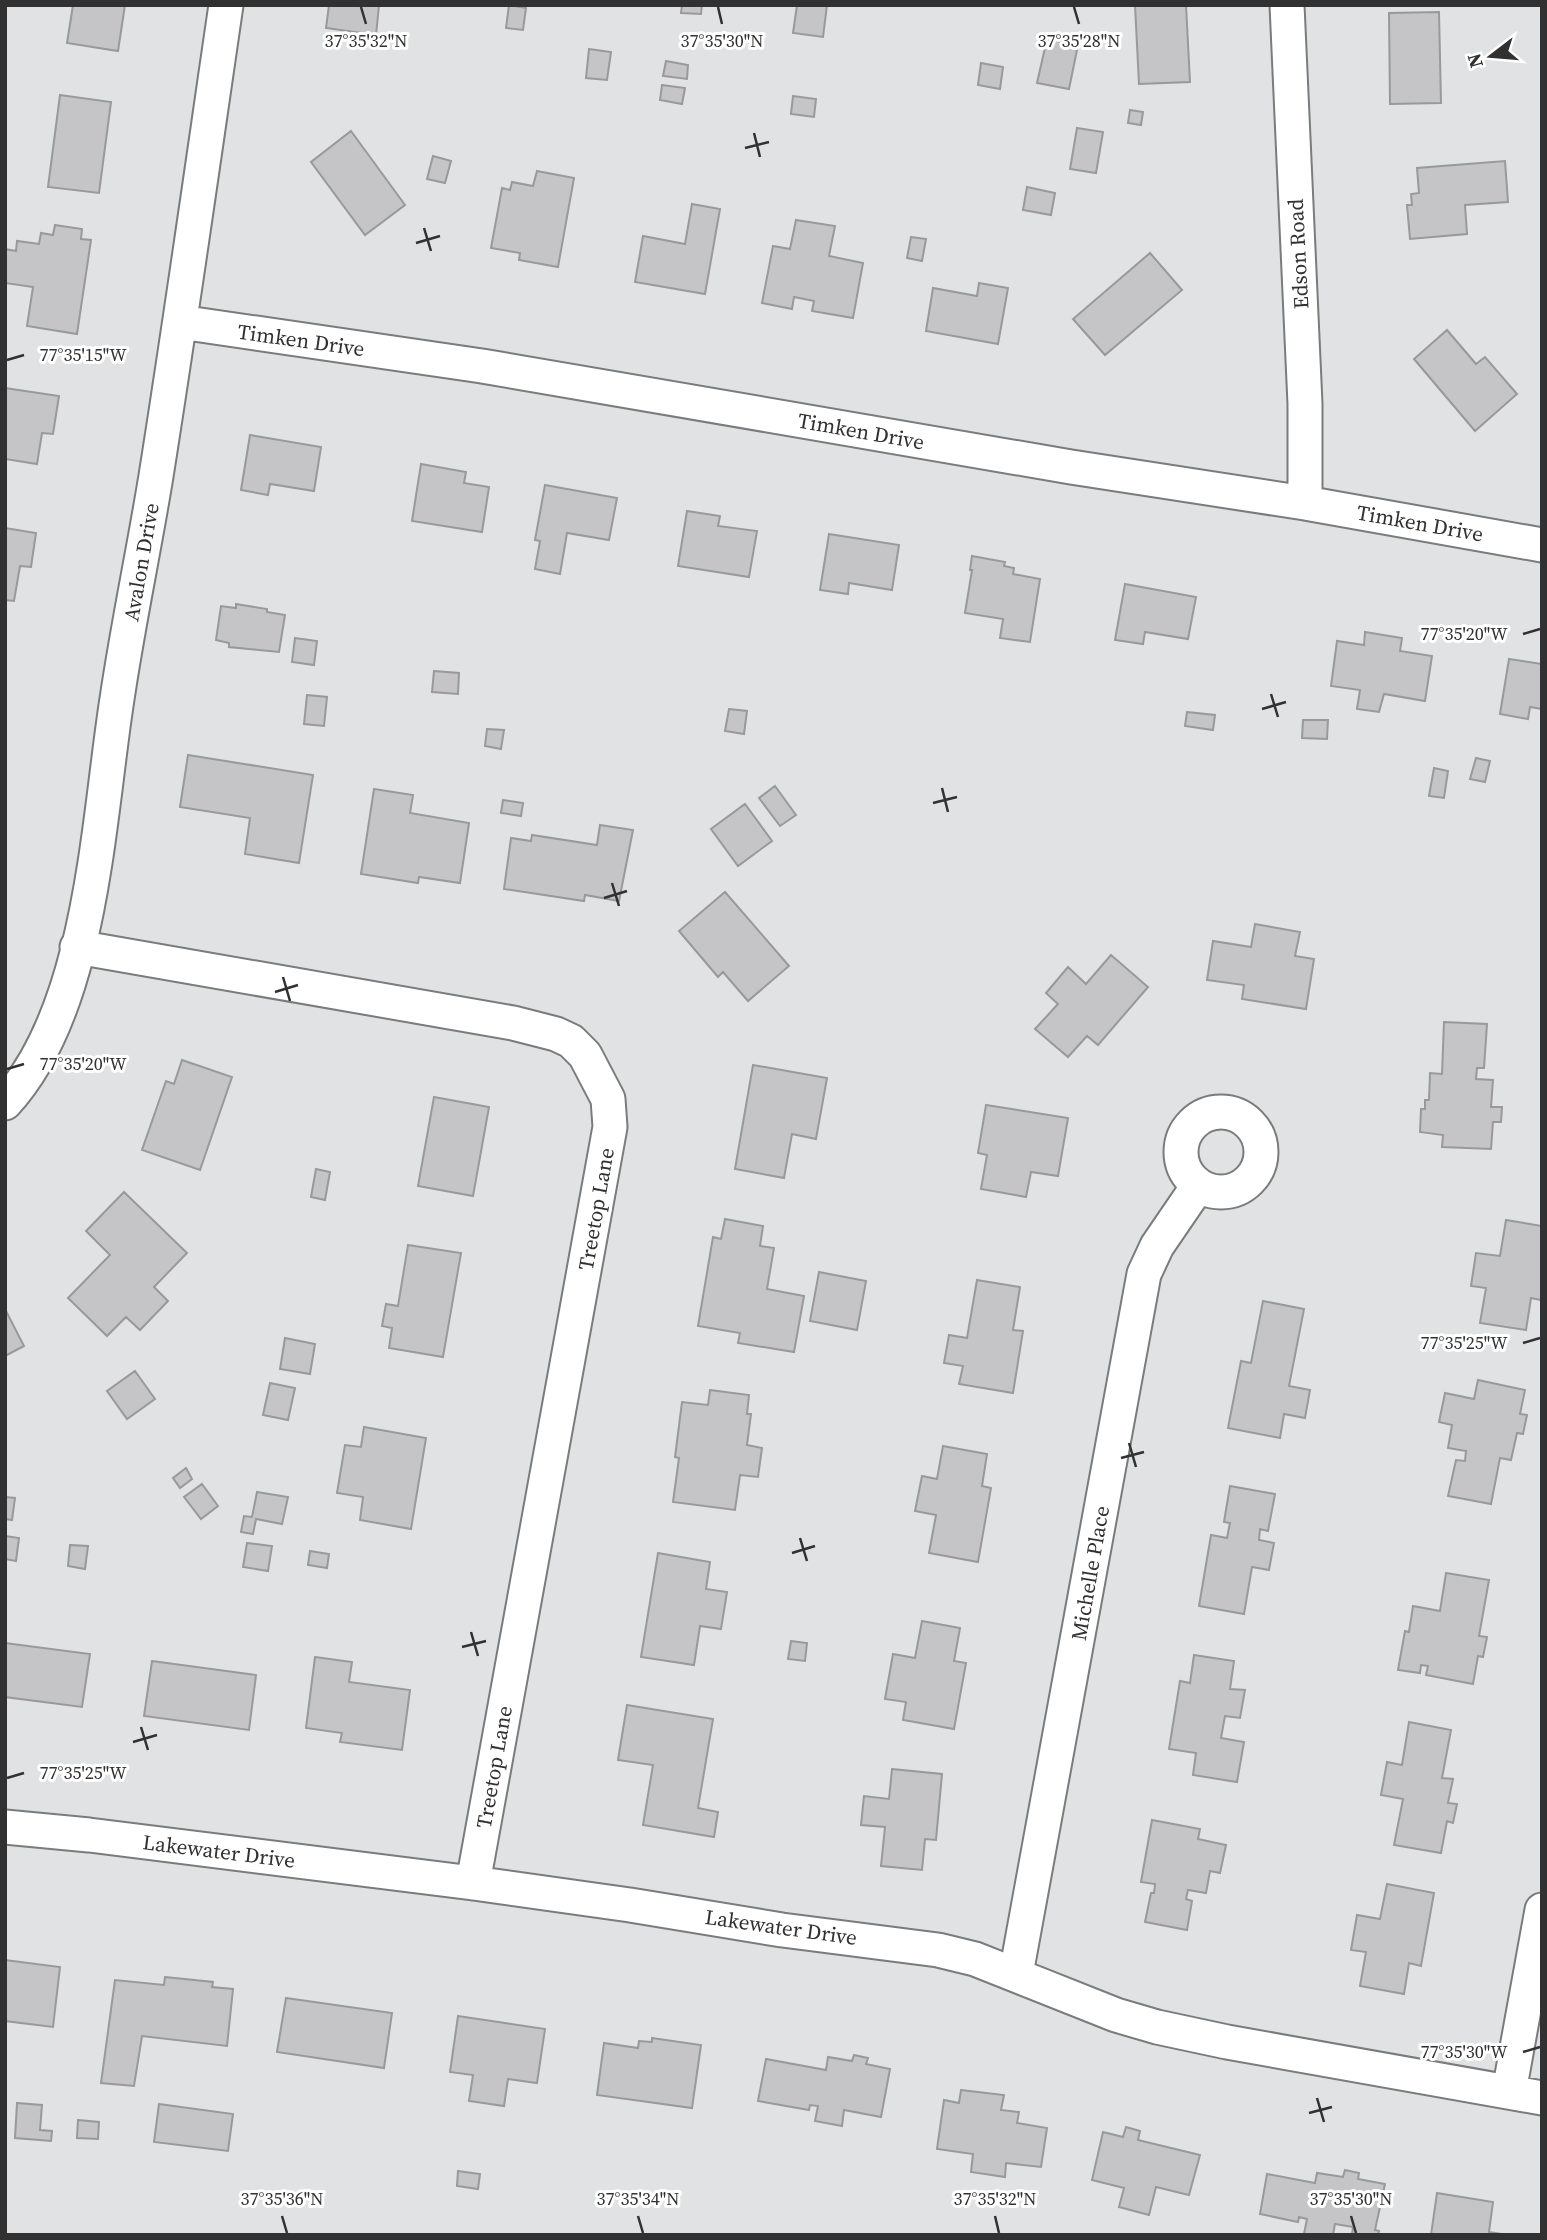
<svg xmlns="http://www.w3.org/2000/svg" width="1547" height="2240" viewBox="0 0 1547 2240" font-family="'Source Serif 4',serif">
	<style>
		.building { fill: #c5c5c7; stroke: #99999b; stroke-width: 2 }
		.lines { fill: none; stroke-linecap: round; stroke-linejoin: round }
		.street-casing { stroke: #7a7b7c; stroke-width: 37 }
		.street { stroke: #fff; stroke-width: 33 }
		.ticks { fill: none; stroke: #313132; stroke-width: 2.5 }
		.labels { text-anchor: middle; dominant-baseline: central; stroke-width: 6; stroke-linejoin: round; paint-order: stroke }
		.street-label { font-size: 21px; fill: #313132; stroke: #fff }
		.ticks-label { font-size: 18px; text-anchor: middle; fill: #313132; stroke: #fff; stroke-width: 6; stroke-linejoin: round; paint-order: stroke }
	</style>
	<rect width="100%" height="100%" fill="#e1e2e4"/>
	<path class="building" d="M73,5H125L118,51L67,43Z
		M329,5H379L376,35L326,28Z
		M509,5L526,8L523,30L506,28Z
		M682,5H702L701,14L681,13Z
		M797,5H827L823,37L793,33Z
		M1135,5H1186L1190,82L1139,84Z
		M1439,12L1441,103L1390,104L1389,13Z
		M1047,39L1078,45L1069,89L1037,83Z
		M589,49L611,52L607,80L586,78Z
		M666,61L688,65L687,79L663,76Z
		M981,63L1003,67L1000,89L978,85Z
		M662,85L685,88L682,104L660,100Z
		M60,95L111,102L99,193L48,187Z
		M793,96L816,99L814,117L791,114Z
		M1130,110L1143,112L1141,125L1128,123Z
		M1077,128L1103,132L1096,173L1070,169Z
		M351,131L405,205L365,235L311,162Z
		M433,156L451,161L445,183L427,179Z
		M1505,161L1508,202L1465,205L1467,234L1410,239L1407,205H1412L1411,194L1419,193L1417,168Z
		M537,171L574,178L558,267L519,260L520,253L491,248L502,188L510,190L512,182L533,186Z
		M1027,187L1055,193L1051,215L1023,210Z
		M692,204L720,209L705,294L635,282L643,236L685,244Z
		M796,220L835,226L829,256L863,263L853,318L812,311L814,301L794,297L792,309L762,303L773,246L790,249Z
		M55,225L82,229L81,239L91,240L77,334L27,326L33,287L5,283V249L16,251L17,241L39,244L41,233L53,235Z
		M911,237L926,239L922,261L907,258Z
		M1150,253L1182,290L1105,355L1073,319Z
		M979,283L1008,288L998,344L926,331L933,288L977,296Z
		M1447,330L1476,364L1485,357L1517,394L1475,431L1414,359Z
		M5,388L59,396L53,434L42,433L37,464L5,459Z
		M250,435L321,447L314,491L270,484L268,495L241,490Z
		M421,464L466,472L464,483L489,487L482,532L412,521Z
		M545,485L617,498L609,540L567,533L560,574L535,569L540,541L535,540Z
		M687,511L720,516L718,526L757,531L749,577L678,566Z
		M5,528L36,533L31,567L20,566L14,601L5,600Z
		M829,534L899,545L892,590L849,583L848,594L820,590Z
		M972,556L1005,562L1004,566L1014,568L1013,574L1040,579L1030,642L1000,638L1003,619L965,613L972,570H970Z
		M1125,584L1196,597L1188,639L1145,632L1143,644L1115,640Z
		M236,604L267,609V612L285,615L279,652L229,647V643L216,640L221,606L236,608Z
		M1365,632L1402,638L1400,651L1432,656L1425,701L1384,694L1379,712L1357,709L1360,690L1331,686L1337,641L1364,645Z
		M295,638L317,641L314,665L292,662Z
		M1509,659L1542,664V709L1530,707L1528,719L1500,714Z
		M434,671L459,673L458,694L432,692Z
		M307,695L327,697L324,726L304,724Z
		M729,709L747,711L744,734L725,731Z
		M1187,712L1215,715L1213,730L1185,726Z
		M1303,720H1328L1327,739L1302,738Z
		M487,729L504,730L501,749L485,746Z
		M188,755L313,775L299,863L245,854L250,818L180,807Z
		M1476,758L1490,761L1485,782L1470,779Z
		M1434,768L1448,771L1444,798L1429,796Z
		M775,786L796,815L780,826L759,798Z
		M374,789L413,795L410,813L469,823L460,883L419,877L418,883L361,874Z
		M503,800L523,803L521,816L501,813Z
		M745,804L772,841L738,866L711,829Z
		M600,825L633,830L619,901L585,895L584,901L504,889L511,838L531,841L532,835L597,845Z
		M725,892L789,966L748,1001L723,972L718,977L679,931Z
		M1255,924L1300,932L1295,956L1314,959L1306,1009L1242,999L1244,985L1207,980L1213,941L1251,947Z
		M1111,955L1148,987L1098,1045L1087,1036L1068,1057L1035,1029L1058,1004L1046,993L1068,967L1086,984Z
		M1444,1022L1487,1024L1484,1068H1477L1476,1079L1493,1080L1491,1107H1502L1501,1122H1493L1491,1149L1442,1147L1443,1135L1420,1132L1421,1109H1425V1100H1429L1430,1073L1442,1074Z
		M182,1060L232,1077L200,1170L142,1150L166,1081L174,1084Z
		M753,1065L827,1078L816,1139L792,1134L784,1178L735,1169Z
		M434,1097L489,1107L473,1196L418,1186Z
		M986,1105L1068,1118L1058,1176L1031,1172L1026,1197L981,1189L987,1155L978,1153Z
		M316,1169L330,1172L325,1200L311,1197Z
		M124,1192L187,1253L154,1287L168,1301L140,1330L126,1317L107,1336L68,1298L110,1255L86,1231Z
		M725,1219L763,1226L760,1246L774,1248L767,1289L804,1296L794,1352L738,1343L740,1333L698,1326L713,1237L721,1239Z
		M1506,1220L1542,1226V1294L1541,1300L1531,1298L1526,1330L1480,1323L1486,1288L1471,1286L1476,1253L1500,1256Z
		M408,1245L461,1253L443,1357L389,1348L392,1328L382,1326L386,1304L398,1306Z
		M819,1272L866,1281L857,1330L810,1321Z
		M977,1280L1020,1287L1013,1330L1023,1331L1013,1393L959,1384L963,1366L944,1363L949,1335L967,1338Z
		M1263,1301L1304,1309L1289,1386L1310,1390L1305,1418L1284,1414L1280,1438L1228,1428L1241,1361L1251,1363Z
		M5,1309L24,1346L5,1356Z
		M285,1338L315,1344L310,1374L280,1369Z
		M135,1371L155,1399L127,1419L107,1391Z
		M1478,1380L1525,1390L1520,1414L1527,1415L1523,1434L1517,1433L1511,1460L1500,1458L1491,1504L1448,1496L1456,1460L1465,1461L1466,1451L1448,1448L1452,1425L1439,1422L1445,1393L1474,1399Z
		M270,1383L295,1388L288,1420L263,1415Z
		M710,1390L749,1395L747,1414H751L747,1445L762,1448L758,1477L740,1475L735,1510L673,1502L679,1458L675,1457L682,1402L708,1405Z
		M364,1427L426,1438L411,1529L360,1520L363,1497L337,1493L345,1445L361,1447Z
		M943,1446L987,1454L982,1486L991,1488L978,1562L929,1553L936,1515L915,1511L922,1476L937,1479Z
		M186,1468L192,1479L180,1488L173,1478Z
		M202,1484L218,1506L201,1519L184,1497Z
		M1230,1486L1275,1494L1268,1531L1260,1529L1259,1540L1274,1543L1269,1570L1252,1567L1244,1614L1199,1606L1211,1535L1227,1538L1230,1523L1224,1522Z
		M257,1492L288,1497L282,1524L256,1519L253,1534L241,1532L244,1516L252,1517Z
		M5,1497L15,1498L12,1520L5,1519Z
		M5,1536L19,1538L16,1561L5,1559Z
		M247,1543L272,1546L268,1571L243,1567Z
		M70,1545L88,1546L85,1569L68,1566Z
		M310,1551L329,1554L327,1568L308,1565Z
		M658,1553L710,1562L706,1589L727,1592L721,1629L700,1626L694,1665L641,1657Z
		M1446,1573L1489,1580L1479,1636L1487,1637L1483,1657L1478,1656L1473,1684L1426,1675L1428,1666L1421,1665L1420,1673L1398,1670L1405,1631L1409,1632L1413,1606L1440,1611Z
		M922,1621L960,1628L954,1661L966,1663L954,1729L903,1720L906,1702L885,1699L893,1654L915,1658Z
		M791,1641L807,1643L805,1661L788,1659Z
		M5,1643L90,1654L82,1707L5,1697Z
		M1194,1655L1234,1661L1230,1689L1245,1690L1240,1718L1225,1716L1221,1738L1244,1742L1237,1782L1193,1775L1196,1753L1169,1749L1180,1681L1190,1683Z
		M315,1657L352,1662L349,1682L410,1690L402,1750L340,1742L342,1733L306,1728Z
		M152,1661L256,1675L249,1730L144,1716Z
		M627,1705L713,1719L698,1808L718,1812L714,1837L643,1825L653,1765L618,1760Z
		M1409,1722L1451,1730L1442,1778L1453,1779L1448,1803L1457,1804L1453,1823L1447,1821L1441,1853L1394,1845L1403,1799L1381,1795L1387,1762L1402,1765Z
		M892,1769L942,1774L936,1840L925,1839L922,1870L881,1866L885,1827L861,1825L864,1796L889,1799Z
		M1152,1820L1200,1829L1198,1839L1226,1845L1220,1873L1210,1871L1206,1893L1188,1890L1186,1899L1192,1901L1187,1930L1145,1922L1151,1893H1154L1155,1884L1141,1882Z
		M1387,1884L1434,1893L1421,1966L1409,1963L1404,1994L1360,1986L1366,1952L1351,1950L1357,1915L1380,1919Z
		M5,1960L60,1967L53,2027L5,2021Z
		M165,1977L213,1982L212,1987L233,1989L227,2046L142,2036L134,2086L101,2083L115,1980L164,1985Z
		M286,1998L392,2013L384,2068L277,2052Z
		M458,2016L545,2029L537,2083L508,2079L504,2106L469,2101L473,2075L450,2072Z
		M652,2038L701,2045L692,2108L597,2095L604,2043L638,2048L639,2041L652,2042Z
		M854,2055L868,2058L866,2064L890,2069L881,2117L844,2110L842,2126L815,2121L818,2106L810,2105L809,2110L758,2101L766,2059L826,2070L828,2057L852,2061Z
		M961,2090L1004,2095L1001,2110L1019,2112L1017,2123L1047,2128L1041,2167L1006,2163L1005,2177L971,2172L973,2154L937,2149L944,2100L959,2103Z
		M17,2103L42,2105L40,2130L52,2131L51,2141L15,2138Z
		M159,2104L233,2114L228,2151L154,2142Z
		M78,2120L99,2122L98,2139L77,2138Z
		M1126,2127L1140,2131L1138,2140L1200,2155L1189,2195L1156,2187L1149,2215L1119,2207L1124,2188L1092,2180L1103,2132L1123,2137Z
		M1345,2170L1359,2173L1358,2179L1385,2184L1375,2230L1379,2231L1378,2235H1352L1353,2227L1335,2224L1333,2235H1310L1304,2234L1307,2219L1299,2217L1298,2222L1260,2214L1267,2174L1315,2183L1317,2173L1343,2177Z
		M458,2171L480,2174L478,2189L457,2186Z
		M1437,2193L1493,2202L1489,2232L1508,2235H1431Z"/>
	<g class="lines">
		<g class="street-casing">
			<path id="street" d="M1287,5L1305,404V503
				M180,322L482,366L1071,467L1305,503L1542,545
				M77,947L513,1023L556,1034L571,1041L585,1055L608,1099L610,1127L473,1883
				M5,1103C92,1009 98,820 117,699C128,624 144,550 156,476C181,319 203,162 226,5
				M1181 1152a40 40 0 1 1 80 0a40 40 0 1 1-80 0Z
				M5,1827L89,1835L473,1883L630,1905L782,1930L938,1950L975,1959L1116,2015L1157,2027L1227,2042L1542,2098
				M1016,1974L1144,1274L1157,1246L1198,1186
				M1509,2092L1542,1910"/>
		</g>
		<use href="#street" class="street"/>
	</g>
	<path class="ticks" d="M361,7L366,24M718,7L722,24M1074,7L1079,24M754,133L760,157M745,148L769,142M424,228L431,251M416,243L440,236M7,360L24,355M1523,634L1540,629M1271,694L1278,717M1262,709L1286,702M942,788L948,812M933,803L957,797M612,883L619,906M604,898L627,891M283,977L290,1001M275,992L298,985M7,1069L24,1064M1523,1343L1540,1338M1129,1443L1136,1467M1121,1458L1144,1452M800,1538L807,1561M792,1553L815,1546M471,1632L478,1656M462,1647L486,1641M141,1727L148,1750M133,1742L157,1735M7,1778L24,1773M1523,2052L1540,2047M1317,2098L1324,2122M1309,2113L1332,2107M282,2216L287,2233M638,2216L643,2233M995,2216L999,2233M1351,2216L1356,2233"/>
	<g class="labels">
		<g class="street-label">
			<text transform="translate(1298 254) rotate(-93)">Edson Road</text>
			<text transform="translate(301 340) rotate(8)">Timken Drive</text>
			<text transform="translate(861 431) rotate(10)">Timken Drive</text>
			<text transform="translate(1420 523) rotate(10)">Timken Drive</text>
			<text transform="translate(141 562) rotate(-80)">Avalon Drive</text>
			<text transform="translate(596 1209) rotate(-80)">Treetop Lane</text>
			<text transform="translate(1090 1573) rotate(-80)">Michelle Place</text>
			<text transform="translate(494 1767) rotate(-80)">Treetop Lane</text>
			<text transform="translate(219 1851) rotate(7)">Lakewater Drive</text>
			<text transform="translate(781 1927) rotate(8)">Lakewater Drive</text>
		</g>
	</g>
	<g class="ticks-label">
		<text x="366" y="47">37°35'32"N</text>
		<text x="722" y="47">37°35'30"N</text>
		<text x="1079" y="47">37°35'28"N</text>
		<text x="83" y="361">77°35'15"W</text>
		<text x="1464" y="640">77°35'20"W</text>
		<text x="83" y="1070">77°35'20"W</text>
		<text x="1464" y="1349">77°35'25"W</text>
		<text x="83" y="1779">77°35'25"W</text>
		<text x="1464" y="2058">77°35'30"W</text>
		<text x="282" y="2205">37°35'36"N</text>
		<text x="638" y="2205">37°35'34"N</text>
		<text x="995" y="2205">37°35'32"N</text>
		<text x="1351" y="2205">37°35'30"N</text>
	</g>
	<rect width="1547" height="2240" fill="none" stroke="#313132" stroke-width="14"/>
	<g transform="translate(1491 56) rotate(254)" stroke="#ffffff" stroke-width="5" paint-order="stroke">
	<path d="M0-5L12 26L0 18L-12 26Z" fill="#313132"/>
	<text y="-10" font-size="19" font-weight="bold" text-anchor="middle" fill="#313132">N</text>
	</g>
</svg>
